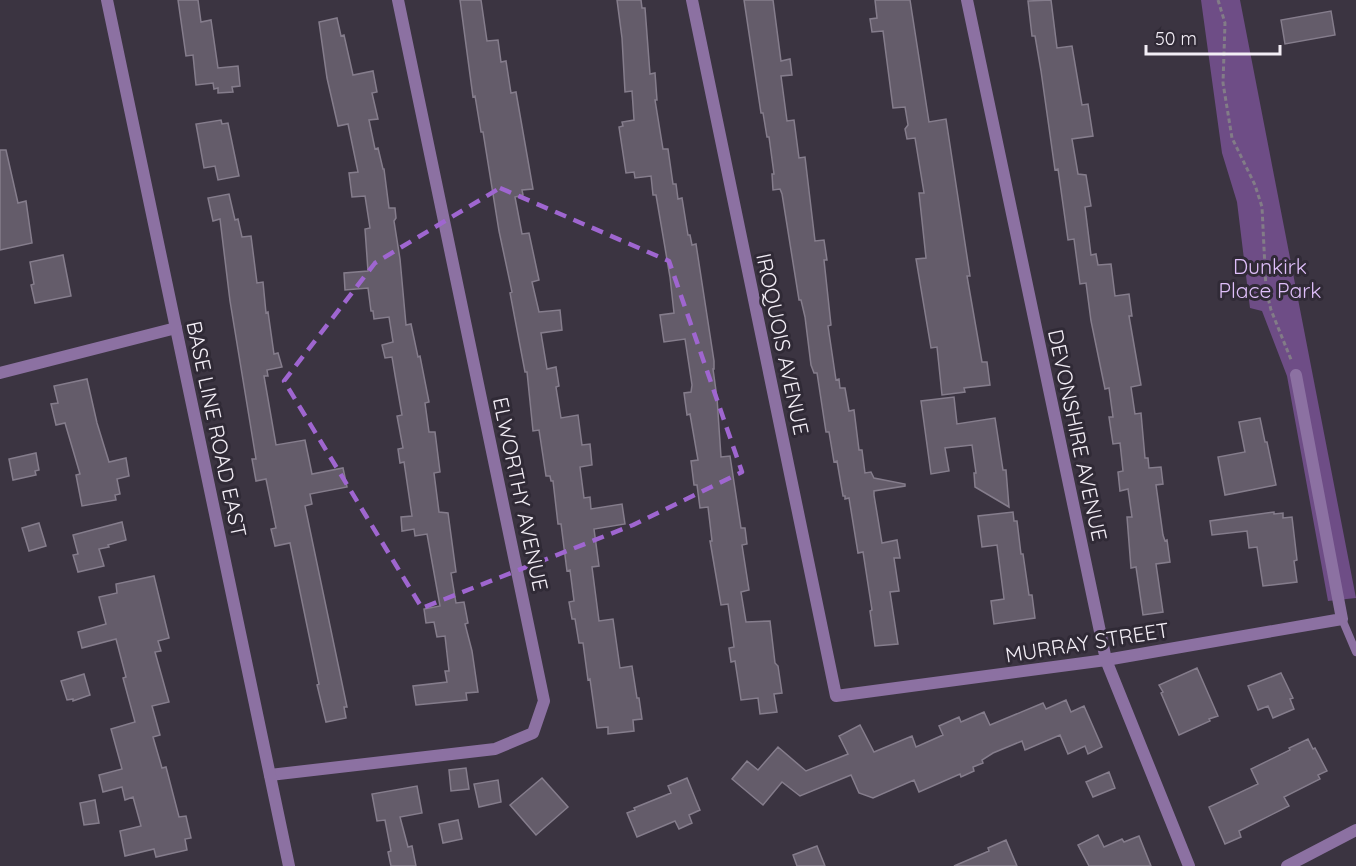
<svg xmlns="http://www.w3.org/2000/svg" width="1356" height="866" viewBox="0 0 1356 866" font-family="Quicksand,sans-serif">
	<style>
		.green { fill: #6e4d86 }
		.building { fill: #645c6a; stroke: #857d8c; stroke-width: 1.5 }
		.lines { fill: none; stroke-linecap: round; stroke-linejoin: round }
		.path { stroke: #827c87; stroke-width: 3; stroke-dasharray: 4.5 3; stroke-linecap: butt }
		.service { stroke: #8c71a2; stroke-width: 8 }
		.minor { stroke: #8c71a2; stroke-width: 12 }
		.tertiary { stroke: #8c71a2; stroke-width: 12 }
		.marked { fill: none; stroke: #9f66d0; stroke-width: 4.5; stroke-dasharray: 12 8; stroke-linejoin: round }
		.labels { text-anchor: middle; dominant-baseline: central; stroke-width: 6; stroke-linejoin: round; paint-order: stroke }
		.park-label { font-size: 21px; fill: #dfbffa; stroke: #302a36 }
		.street-label { font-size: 21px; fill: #f3eef6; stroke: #302a36 }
	</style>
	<rect width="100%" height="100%" fill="#3b3441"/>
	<path class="green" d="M1201,0H1240L1356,598L1328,601L1287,376L1262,311L1250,308L1237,202L1222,153Z"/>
	<path class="building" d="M178,0H198L201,22L211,20L218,68L238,66L240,86L232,87L233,92L218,93V88L214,89L213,83L196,85L193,55L186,56Z
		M460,0H481L487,41L498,40L501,62L506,61L511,93L516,92L533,189L522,190L523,195L515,197L522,234L529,233L539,280L532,282L539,312L560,310L562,330L541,333L547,369L556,367L559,386L556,387L561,418L578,415L582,445L590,444L592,465L580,467L584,498L590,497L591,509L622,504L625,524L594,529L599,566L592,567L599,621L613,619L620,668L632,666L637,698H639L642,719L633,720L634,731L608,734V727L597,728L590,679L588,680L583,643H579L575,619H572L569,602L574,601L570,570L567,571L561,524H558L553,481H551L550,476H546L539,430L533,431L527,372H525L510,293L512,292L499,231L483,132H481L475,96L473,97Z
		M617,0H641L642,8H645L650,74L655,73L657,100H655L663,149H668L673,184H676L678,199L682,198L688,235H690L692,245L696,244L714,361V369H713L717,398L721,457L730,456L741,528H745L747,544L742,545L749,590L741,592L746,622L770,621L775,663L778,666L782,693L774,694L777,712L760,714L758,698L741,700L735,661L731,662L729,648L734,647L728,604L721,605L710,541H712L708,507L700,508L697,485H694L691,461L698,460L690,414L687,415L684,393L691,392L692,385L685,339L664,342L660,315L674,313L670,277L656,195H653L651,176L635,178L634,172L626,173L619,127L623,126L622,122L634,120L632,91L625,92L622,38Z
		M744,0H773L781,61L790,59L792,75L781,76L787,121L794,120L799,158L805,157L815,241L824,240L827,260H824L831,325L828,326L836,380L839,379L840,388H845L849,411L854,410L859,450H862L865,473L871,472L874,478L905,484V486L874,491V495L882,543L897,540L900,558H894L899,591L890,592L898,644L875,646L870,611L872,610L863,552L858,553L849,498L845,499V496H843L837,461L834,462L829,432H826L817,373H814L811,365L805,317L801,300H799L782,194L780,189L773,190L772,174H774L769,137H767L763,113H761Z
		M875,0H910L929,122L946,119L970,276H967L982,362H987L990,385L964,388L965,392L942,395L937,347L931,348L916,259L926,258L919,193H924L915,138L907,139L905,129L908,125L905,107L893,108L883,31L872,32L870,19L877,18Z
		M1051,0L1057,48L1072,46L1082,105L1088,104L1093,136L1072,139L1078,174L1086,175L1091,206L1085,207L1091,255L1096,254L1098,265L1111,264L1115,296L1129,294L1132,316H1129L1141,385L1131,387L1135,414L1141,413L1145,458H1148L1149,468L1161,467L1163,484L1156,485L1163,535L1165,541L1167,540L1170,562L1156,564L1163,612L1143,615L1136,567L1131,568L1127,517H1132L1128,489L1120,491L1118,472L1123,471L1120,443L1113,444L1109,417H1113L1109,388L1105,389L1091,321L1086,283L1080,284L1074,239L1068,240L1058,169L1055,170L1041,71L1035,36H1032L1028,1Z
		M1331,11L1335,35L1285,44L1281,20Z
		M337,18L341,36L344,35L353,75L373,71L377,92L372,93L378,119L369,120L375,149L378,148L383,169H384L389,208H395L396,218L394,221L400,259L406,325L411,324L418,357L420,356L429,402L425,403L429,432H435L440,472L434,473L439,512L448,513L456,572L451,573L456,603L464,602L468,623L465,624L472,651L478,692L466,693L467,700L416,705L413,686L447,682L445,671H449L445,636L437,637L434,622L426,623L424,609L440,606L427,534L415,536L414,529L402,531L401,517L412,516L404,462L400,463L398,449L403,448L397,416L402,415L395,375L392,357L385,358L382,345L393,342L389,317L374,319L373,311H371L368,288L345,290L344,273L368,271L365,229L370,228L365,196L352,197L349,173L358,172L348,124L338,126L327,78L319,22Z
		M221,120L222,124L228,123L239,176L218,180L215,166L204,168L196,124Z
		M0,150H6L18,203L26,201L32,243L0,250Z
		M229,194L235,220L238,219L242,237L251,236L257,283L263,282L266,313L268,312L274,354L278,353L282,367L267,370L268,376H264L276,445L305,440L312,474L343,468L347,487L310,494L312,504L305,506L347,707H344L346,718L326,722L317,685L319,684L290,543L275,546L271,529L276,528L266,479L256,481L252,459H256L230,301L220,219L213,221L208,198Z
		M63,255L71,296L35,303L31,285L34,284L30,262Z
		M87,379L97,423L109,462L126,458L129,476L117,479L120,494L115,495L116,500L82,506L76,475L80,474L65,423L56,425L51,404L58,403L54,386Z
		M954,397L957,424L995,418L1003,470H1006L1009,507L975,487L974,473H976L972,445L945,448L949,471L931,474L921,401Z
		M1260,418L1265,442H1267L1276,485L1225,495L1218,457L1245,452L1239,422Z
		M36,453L39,470L35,471L36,475L13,480L9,459Z
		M1013,512L1014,521H1017L1021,554H1023L1029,595H1032L1035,618L994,624L991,601L1004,599L997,545L982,547L978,516Z
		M1274,512V514L1283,513V518L1292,517L1297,560L1294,561L1297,582L1263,586L1257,547L1249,548L1247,531L1212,535L1210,521Z
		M122,522L126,540L108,545L109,547L99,549L104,566L78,572L73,555L78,554L73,535Z
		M39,523L46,546L29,551L22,528Z
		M154,576L169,638L158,641L161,651L155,652L169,702L152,706L160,735L153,737L162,768L166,767L179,817L186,816L191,838L185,839L187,850L156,857L154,849L125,856L120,831L141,826L133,797L125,800L122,787L103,792L99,775L122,769L111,729L135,722L123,678L126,677L116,639L82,648L78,632L106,624L99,597L117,593L116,584Z
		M1197,668L1218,716L1209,719L1210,721L1179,735L1161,693L1163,692L1159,685Z
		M1281,673L1293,698L1290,699L1294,709L1273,718L1268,706L1258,710L1248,686Z
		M84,674L90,695L73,701V699L67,700L61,681Z
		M1066,700L1071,712L1084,706L1102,747L1088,754L1085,746L1068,754L1060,735L1025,750L1022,741L993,753L982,760L983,763L973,767L974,771L961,777L960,774L919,792L914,780L873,798L859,793L851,775L800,796L782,782L763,805L732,779L747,761L758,770L778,747L806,771L848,754L839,736L860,725L874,752L912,736L916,747L943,735L939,726L959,717L961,722L984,712L990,725L1043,703L1046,709Z
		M1308,739L1313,749L1315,748L1327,771L1318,775L1320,779L1284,797L1289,806L1239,831L1241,837L1225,844L1209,807L1258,784L1251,769L1290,750L1289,748Z
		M466,768L469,789L451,791L449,770Z
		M1109,772L1115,788L1093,797L1086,782Z
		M542,778L568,807L536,835L510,805Z
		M687,778L700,810L689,815L692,823L679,829L675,821L637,837L627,813L635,810L634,808L671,793L668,786Z
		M498,780L501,802L479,807L474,784Z
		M417,786L422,813L400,817L408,847L412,846L416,866H391L388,852L391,851L385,820L377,821L372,794Z
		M95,800L99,823L84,825L80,803Z
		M458,820L462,839L443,843L439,824Z
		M1098,835L1104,847L1122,839L1124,842L1139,836L1151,866H1089L1078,845Z
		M1006,840L1017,866H954L989,851L988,848Z
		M817,846L825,866H797L793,855Z"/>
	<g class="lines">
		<path class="path" d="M1218,0L1225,23L1223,83L1232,138L1255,185L1262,207L1266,289L1271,310L1292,362"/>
		<path class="service" d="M1342,619L1356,652"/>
		<path class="minor" d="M692,0L836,696L1106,660L1342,619L1296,375
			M967,0L1106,660L1189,866
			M0,373L176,328
			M270,775L495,749L533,733L544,701L398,0"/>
		<path class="tertiary" d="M107,0L289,866
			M1287,866L1356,830"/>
	</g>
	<path class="marked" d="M500,188L669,261L742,472L633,525L422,608L284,381L375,263Z"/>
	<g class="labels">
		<g class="park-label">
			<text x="1270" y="266">Dunkirk<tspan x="1270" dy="24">Place Park</tspan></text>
		</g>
		<g class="street-label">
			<text transform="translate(783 344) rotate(78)">IROQUOIS AVENUE</text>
			<text transform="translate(217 429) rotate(78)">BASE LINE ROAD EAST</text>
			<text transform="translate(1078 435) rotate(78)">DEVONSHIRE AVENUE</text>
			<text transform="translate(521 494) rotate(78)">ELWORTHY AVENUE</text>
			<text transform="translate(1087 642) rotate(-9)">MURRAY STREET</text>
		</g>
	</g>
	<path d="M1146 45v9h134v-9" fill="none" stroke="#f3eef6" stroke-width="3"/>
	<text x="1155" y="45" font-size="18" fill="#f3eef6" stroke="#302a36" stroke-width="4.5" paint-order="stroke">50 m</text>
</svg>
